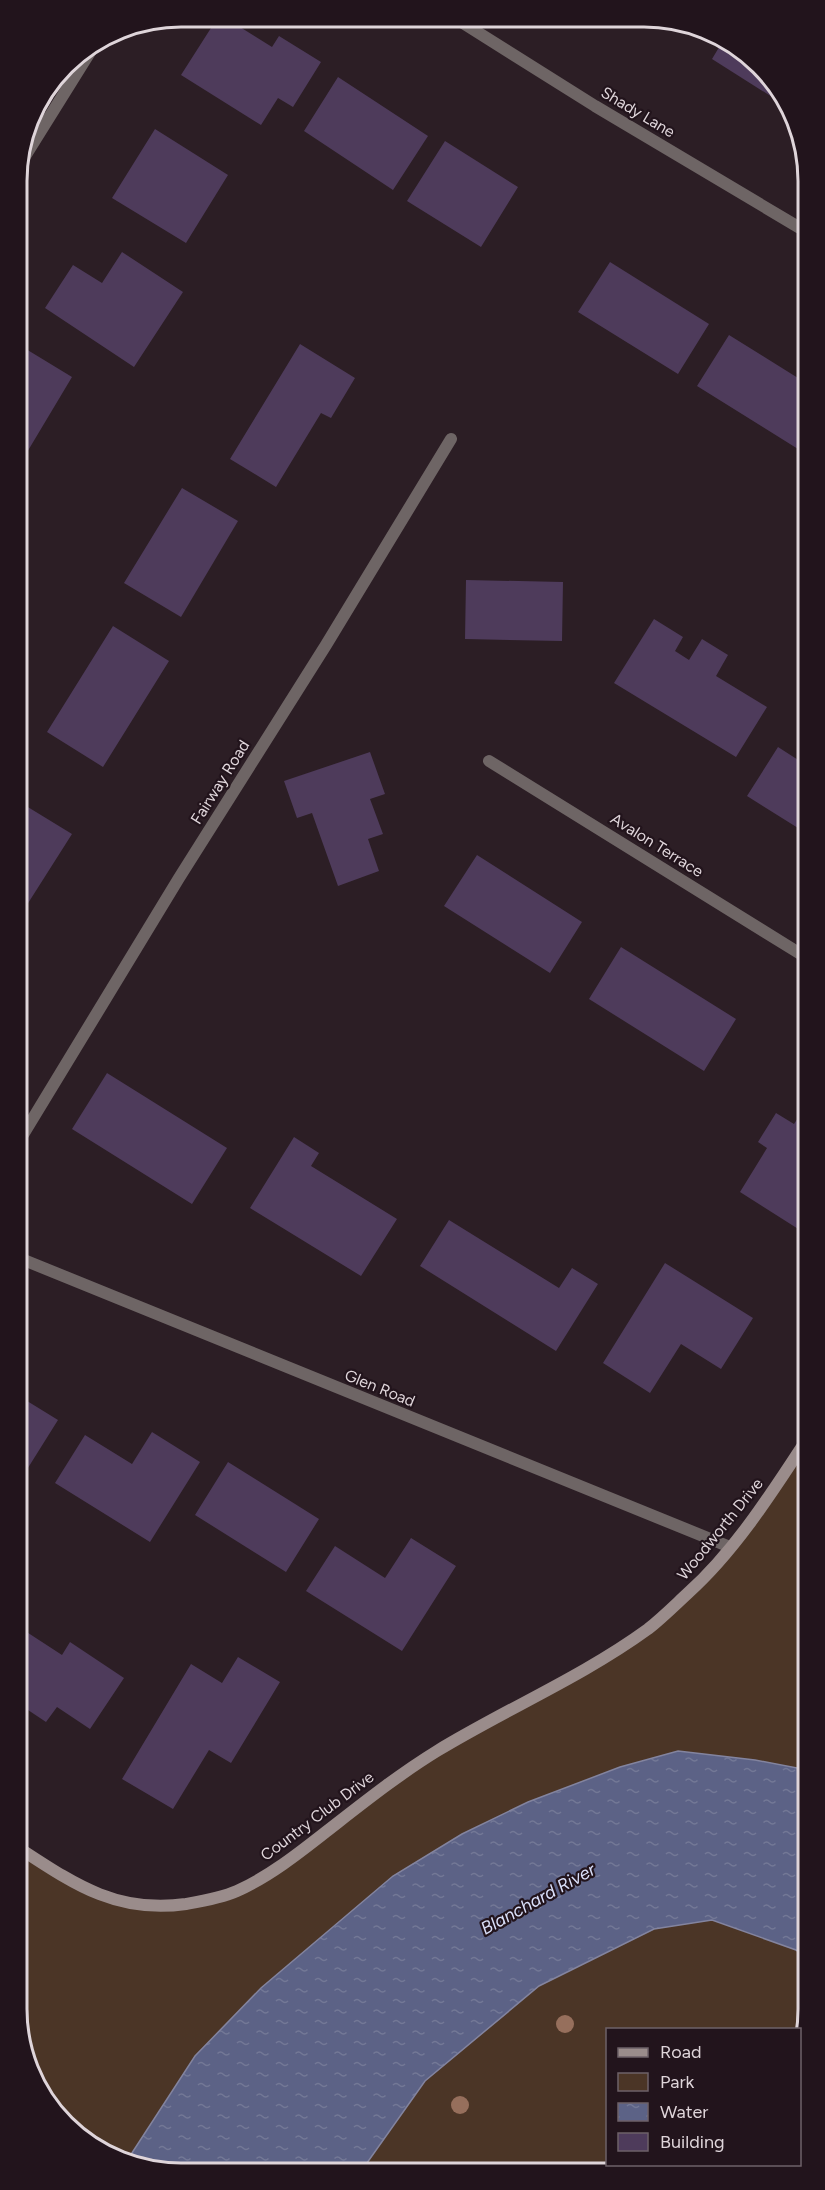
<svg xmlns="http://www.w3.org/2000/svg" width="825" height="2190" viewBox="0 0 825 2190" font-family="Figtree,sans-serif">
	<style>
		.green { fill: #4b3526 }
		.water { fill: url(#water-ripples); stroke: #83849f; stroke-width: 1.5 }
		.building { fill: #4e3b5b }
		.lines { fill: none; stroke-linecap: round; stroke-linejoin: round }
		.street { stroke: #6e6565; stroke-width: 12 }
		.secondary { stroke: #9a8c8b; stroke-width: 12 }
		.tree { fill: #966f5c }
		.labels { text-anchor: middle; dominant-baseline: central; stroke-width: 4.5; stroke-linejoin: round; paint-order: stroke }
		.street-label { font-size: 16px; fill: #dfd5da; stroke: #22141c }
		.water-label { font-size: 18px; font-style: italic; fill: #dadff9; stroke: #22141c }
		.rim { fill: none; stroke: #dfd5da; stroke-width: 3 }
	</style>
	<defs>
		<pattern id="water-ripples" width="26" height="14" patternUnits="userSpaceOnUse" patternTransform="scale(1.5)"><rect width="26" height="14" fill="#5c6286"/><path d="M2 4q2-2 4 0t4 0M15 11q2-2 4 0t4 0" fill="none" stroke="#737896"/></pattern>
	</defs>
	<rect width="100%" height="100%" fill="#2c1e25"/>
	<path class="green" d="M807,1439L808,2019L800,2057V2030H608V2164L691,2165L676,2170H149L65,2125L20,2041L19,1848L73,1884L154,1906L237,1891L393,1780L603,1658L691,1591Z"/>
	<path class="water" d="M678,1751L755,1760L808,1770V1960L796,1950L712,1920L654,1929L539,1986L425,2081L362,2170H149L128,2159L195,2056L261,1988L393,1876L462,1834L528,1802L620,1767Z"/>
	<path class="building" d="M218,17H224L272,47L279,36L321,62L293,107L278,98L261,125L181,75Z
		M721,44L760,65L780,102L712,59Z
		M338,77L428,136L393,190L304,131Z
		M155,129L228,175L186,243L112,198Z
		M445,141L518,187L481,247L407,201Z
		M122,252L183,292L134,367L45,308L73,265L102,283Z
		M610,262L709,324L678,374L578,312Z
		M729,335L806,383V454L697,386Z
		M300,344L355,378L331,418L321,413L276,487L230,459Z
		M21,346L72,377L17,469V353Z
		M182,488L238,521L181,617L124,583Z
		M466,580L563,582L562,641L465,639Z
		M654,619L683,637L675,651L689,660L702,639L728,655L716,676L767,707L736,757L614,683Z
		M113,626L169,661L103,767L47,732Z
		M778,747L806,765V833L747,796Z
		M370,752L385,794L370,799L383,834L368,839L379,871L338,886L312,813L297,818L284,781Z
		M18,801L72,834L18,919Z
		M477,855L582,922L550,973L444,906Z
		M621,947L736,1019L704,1071L589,999Z
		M107,1073L227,1148L192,1204L72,1129Z
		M807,1104V1226L803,1232L740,1192L767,1148L758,1142L776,1113L794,1124Z
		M294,1137L319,1153L311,1166L397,1219L361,1276L250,1208Z
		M449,1220L559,1288L572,1268L598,1284L556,1351L420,1266Z
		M665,1263L753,1318L721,1369L681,1344L650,1393L603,1363Z
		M19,1396L58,1420L21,1479L19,1477Z
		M152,1432L200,1462L150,1542L55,1483L85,1435L132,1464Z
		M228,1462L319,1519L286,1572L195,1515Z
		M411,1538L456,1566L402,1651L306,1591L335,1546L385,1578Z
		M19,1627L62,1655L70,1642L124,1678L90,1729L57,1707L46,1722L19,1704Z
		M238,1657L280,1682L231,1763L209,1750L173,1809L122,1779L191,1664L222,1683Z"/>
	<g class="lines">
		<path class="street" d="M455,18L595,106L805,231
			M17,169L95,44
			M489,761L807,958
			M18,1143L179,878L326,645L451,439
			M19,1258L730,1547"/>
		<path class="secondary" d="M19,1848C74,1884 117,1914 186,1904C203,1901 221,1898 237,1891C270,1876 299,1853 327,1831C363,1803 398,1775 437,1751C506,1709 582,1677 648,1629C662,1618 675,1605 688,1593C735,1551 773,1491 807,1439"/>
	</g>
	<g class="tree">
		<circle cx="565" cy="2024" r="9"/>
		<circle cx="460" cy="2105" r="9"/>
	</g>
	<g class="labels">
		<g class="street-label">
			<text transform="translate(638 112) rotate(31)">Shady Lane</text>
			<text transform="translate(220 782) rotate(-58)">Fairway Road</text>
			<text transform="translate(657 845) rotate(32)">Avalon Terrace</text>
			<text transform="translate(380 1388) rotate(22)">Glen Road</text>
			<text transform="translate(720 1529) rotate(-51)">Woodworth Drive</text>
			<text transform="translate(317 1816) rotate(-37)">Country Club Drive</text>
		</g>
		<g class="water-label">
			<text transform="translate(538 1899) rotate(-29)">Blanchard River</text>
		</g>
	</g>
	<path d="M0 0H825V2190H0ZM181 27H644A154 154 0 0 1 798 181V2009A154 154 0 0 1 644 2163H181A154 154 0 0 1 27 2009V181A154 154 0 0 1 181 27Z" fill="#22141c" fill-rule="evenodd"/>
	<path class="rim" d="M181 27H644A154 154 0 0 1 798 181V2009A154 154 0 0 1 644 2163H181A154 154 0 0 1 27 2009V181A154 154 0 0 1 181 27Z"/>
	<rect x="606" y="2028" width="195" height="138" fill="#22141c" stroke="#6e6168" stroke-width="1.5"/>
	<rect x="618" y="2048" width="30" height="9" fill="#9a8c8b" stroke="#6e6168" stroke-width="1.5"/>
	<text x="660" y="2058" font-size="18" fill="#dfd5da">Road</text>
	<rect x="618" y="2073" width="30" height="18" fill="#4b3526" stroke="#6e6168" stroke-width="1.5"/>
	<text x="660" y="2088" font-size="18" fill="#dfd5da">Park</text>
	<rect x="618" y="2103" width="30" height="18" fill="url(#water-ripples)" stroke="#6e6168" stroke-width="1.5"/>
	<text x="660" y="2118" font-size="18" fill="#dfd5da">Water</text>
	<rect x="618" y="2133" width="30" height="18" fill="#4e3b5b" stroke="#6e6168" stroke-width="1.5"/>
	<text x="660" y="2148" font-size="18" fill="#dfd5da">Building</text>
</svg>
